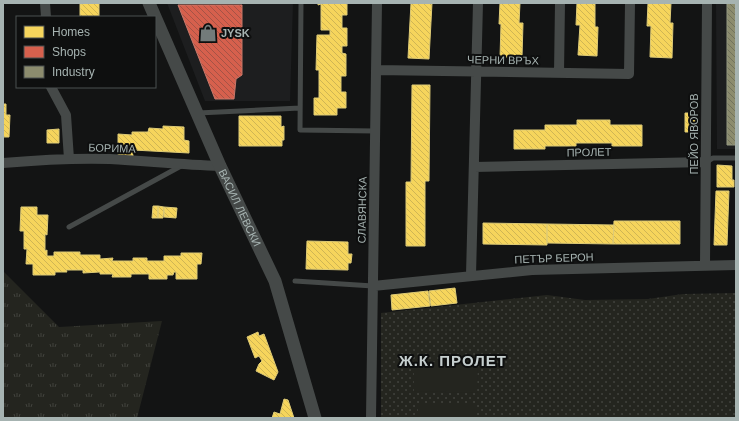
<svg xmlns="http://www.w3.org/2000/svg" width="739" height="421" viewBox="0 0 739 421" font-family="Helvetica,sans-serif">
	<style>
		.built { fill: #1d1e1f }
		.grass { fill: url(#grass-tufts) }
		.park { fill: url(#park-dots) }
		.garden { fill: #24251f }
		.homes { fill: url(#homes-back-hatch); stroke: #decb76 }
		.shops { fill: url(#shops-back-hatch); stroke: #c8796b }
		.industry { fill: url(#industry-back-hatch); stroke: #949882 }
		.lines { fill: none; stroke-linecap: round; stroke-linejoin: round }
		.service { stroke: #454948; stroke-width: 5 }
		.minor { stroke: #454948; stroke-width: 10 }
		.tertiary { stroke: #454948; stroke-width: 13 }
		.labels { text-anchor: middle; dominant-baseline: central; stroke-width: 4; stroke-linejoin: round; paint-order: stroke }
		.poi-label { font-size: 11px; font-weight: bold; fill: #a6b3b1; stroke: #0e0f0f; text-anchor: start }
		.street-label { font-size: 11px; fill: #a6b3b1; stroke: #0e0f0f }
		.district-label { font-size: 15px; font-weight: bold; letter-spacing: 1px; fill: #c6cfcf; stroke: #0e0f0f }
	</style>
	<defs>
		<pattern id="grass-tufts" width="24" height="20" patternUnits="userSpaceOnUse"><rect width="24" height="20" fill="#24251f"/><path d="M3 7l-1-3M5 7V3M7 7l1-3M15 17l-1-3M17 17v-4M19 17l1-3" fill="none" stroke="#41423d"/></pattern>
		<pattern id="park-dots" width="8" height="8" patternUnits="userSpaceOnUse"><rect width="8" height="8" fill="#24251f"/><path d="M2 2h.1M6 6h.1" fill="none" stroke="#41423d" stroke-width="1.8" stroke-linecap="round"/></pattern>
		<pattern id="homes-back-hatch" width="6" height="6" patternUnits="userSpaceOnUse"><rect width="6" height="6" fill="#f6d55c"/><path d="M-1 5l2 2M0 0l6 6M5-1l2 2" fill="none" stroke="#cfb554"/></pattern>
		<pattern id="shops-back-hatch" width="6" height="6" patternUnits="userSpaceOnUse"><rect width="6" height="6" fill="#d6604d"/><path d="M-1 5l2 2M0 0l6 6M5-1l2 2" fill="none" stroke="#a55346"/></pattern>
		<pattern id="industry-back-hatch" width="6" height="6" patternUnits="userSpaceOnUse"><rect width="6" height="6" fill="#8c8c6e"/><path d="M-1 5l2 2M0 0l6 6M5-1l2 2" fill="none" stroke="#71725d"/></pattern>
	</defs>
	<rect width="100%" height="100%" fill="#131414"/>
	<path class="built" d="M167,3H293L290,101H205Z
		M716,3H736V149H717Z"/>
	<path class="grass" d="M3,271L59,327L162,321L137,418H3Z"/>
	<path class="park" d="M736,293V418H381V313L547,295L585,300L648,299L683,294Z"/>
	<path class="garden" d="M414,361L478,363L477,393L414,391Z
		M418,405H477V418H418Z"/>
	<path class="homes" d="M83,3H99V17H80V4H83Z
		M318,3H347V15H342V28H347V46H342V53L346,54V76H341V92H346V108H337V115H314V98H319V70H316L317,35H330V30H321V4L318,5Z
		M411,3H432L429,59L408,58Z
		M500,3H520L519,23H523L522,57H500L501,24H499Z
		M577,3H595V27H598L597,56L578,55L580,25H576Z
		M648,3H671L670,23H673L672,58L650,57L651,26H647Z
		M412,85H430L429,181H425V246H406V182H411Z
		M3,104H6V115H10L9,137H3Z
		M685,113H696V132H685Z
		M239,116H281V127L284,126V140H282V146H239Z
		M577,120H610V125H642V146H612V143H576V146H545V149H514V130H545V125H577Z
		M163,126L184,127V140L189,141V153L133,150V156L118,155V134L132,135V132H148L149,128L163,129Z
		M59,129V143H47V130Z
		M717,165L732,166V180H734V187H717Z
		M716,191H729L727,245H714Z
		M153,206H158V218H152Z
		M158,206L164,207L163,218H158Z
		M21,207H37V215H48L47,235L45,234V251L47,250V256H54V252H80V255H100V259L113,258L112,261H133V258H147V261H164V256H181V253H202L201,264H197V279H176V272H174L173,275H167V279H149V274H131V277H112L113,274H100V272L83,273V270H66L67,272H55V275H33V264H26L27,249H24V231H20Z
		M164,207L177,208L176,218L164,217Z
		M614,221H680V244H613Z
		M483,223L547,224V245L483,244Z
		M547,224L614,225L613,244L547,243Z
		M307,241L348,242V254H352L351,263H348V270L306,269Z
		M455,288L457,303L431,306L429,291Z
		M428,291L430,306L392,310L391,295Z
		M258,332L259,336L264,334L278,372L274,380L256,371L259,364L262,361L259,356L255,358L247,337Z
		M284,399L288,400L294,418H272L274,412L280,414Z"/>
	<path class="shops" d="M178,5H242V75L236,79L234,99H215Z"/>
	<path class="industry" d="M727,3H736V145H727Z"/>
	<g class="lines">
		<path class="service" d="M301,3L300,130L375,131
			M198,113L300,108
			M706,162L713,158H736
			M69,227L181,166
			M295,281L373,286"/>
		<path class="minor" d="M45,3L46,17
			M376,70L629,74L630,3
			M559,73L560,3
			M51,87L66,115L69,159
			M3,163C38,160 75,158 110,159C147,161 183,165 220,166
			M474,167L706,162
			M705,265L707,3
			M471,275L478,3
			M373,286L532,270L736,265
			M371,418L377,3"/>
		<path class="tertiary" id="s1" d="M149,3L220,166L275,281L315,418"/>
	</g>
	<defs>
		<g id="shop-bare" transform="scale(1.38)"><path d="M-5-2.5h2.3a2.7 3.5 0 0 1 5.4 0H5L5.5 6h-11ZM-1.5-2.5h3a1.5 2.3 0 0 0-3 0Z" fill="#737b7a" stroke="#0e0f0f" stroke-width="2.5" paint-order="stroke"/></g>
	</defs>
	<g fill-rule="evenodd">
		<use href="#shop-bare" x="208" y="33"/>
	</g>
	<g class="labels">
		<g class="poi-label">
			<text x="221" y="33">JYSK</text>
		</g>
		<g class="street-label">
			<text transform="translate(503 60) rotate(1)">ЧЕРНИ ВРЪХ</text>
			<text transform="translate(694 134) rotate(-90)">ПЕЙО ЯВОРОВ</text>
			<text transform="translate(112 148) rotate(2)">БОРИМА</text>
			<text transform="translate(589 152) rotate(-1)">ПРОЛЕТ</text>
			<text stroke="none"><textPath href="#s1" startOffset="224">ВАСИЛ ЛЕВСКИ</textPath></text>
			<text transform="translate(362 210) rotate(-89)">СЛАВЯНСКА</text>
			<text transform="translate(554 258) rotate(-2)">ПЕТЪР БЕРОН</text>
		</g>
		<g class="district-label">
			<text x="453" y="360">Ж.К. ПРОЛЕТ</text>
		</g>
	</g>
	<rect width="739" height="421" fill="none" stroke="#a6b3b1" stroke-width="8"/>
	<rect x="16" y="16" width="140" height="72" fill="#0e0f0f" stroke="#4b5150"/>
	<rect x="24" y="26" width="20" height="12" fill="#f6d55c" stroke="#4b5150"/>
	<text x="52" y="36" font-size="12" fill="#a6b3b1">Homes</text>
	<rect x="24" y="46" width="20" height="12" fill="#d6604d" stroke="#4b5150"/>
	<text x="52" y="56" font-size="12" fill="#a6b3b1">Shops</text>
	<rect x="24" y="66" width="20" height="12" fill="#8c8c6e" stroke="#4b5150"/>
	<text x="52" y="76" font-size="12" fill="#a6b3b1">Industry</text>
</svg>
